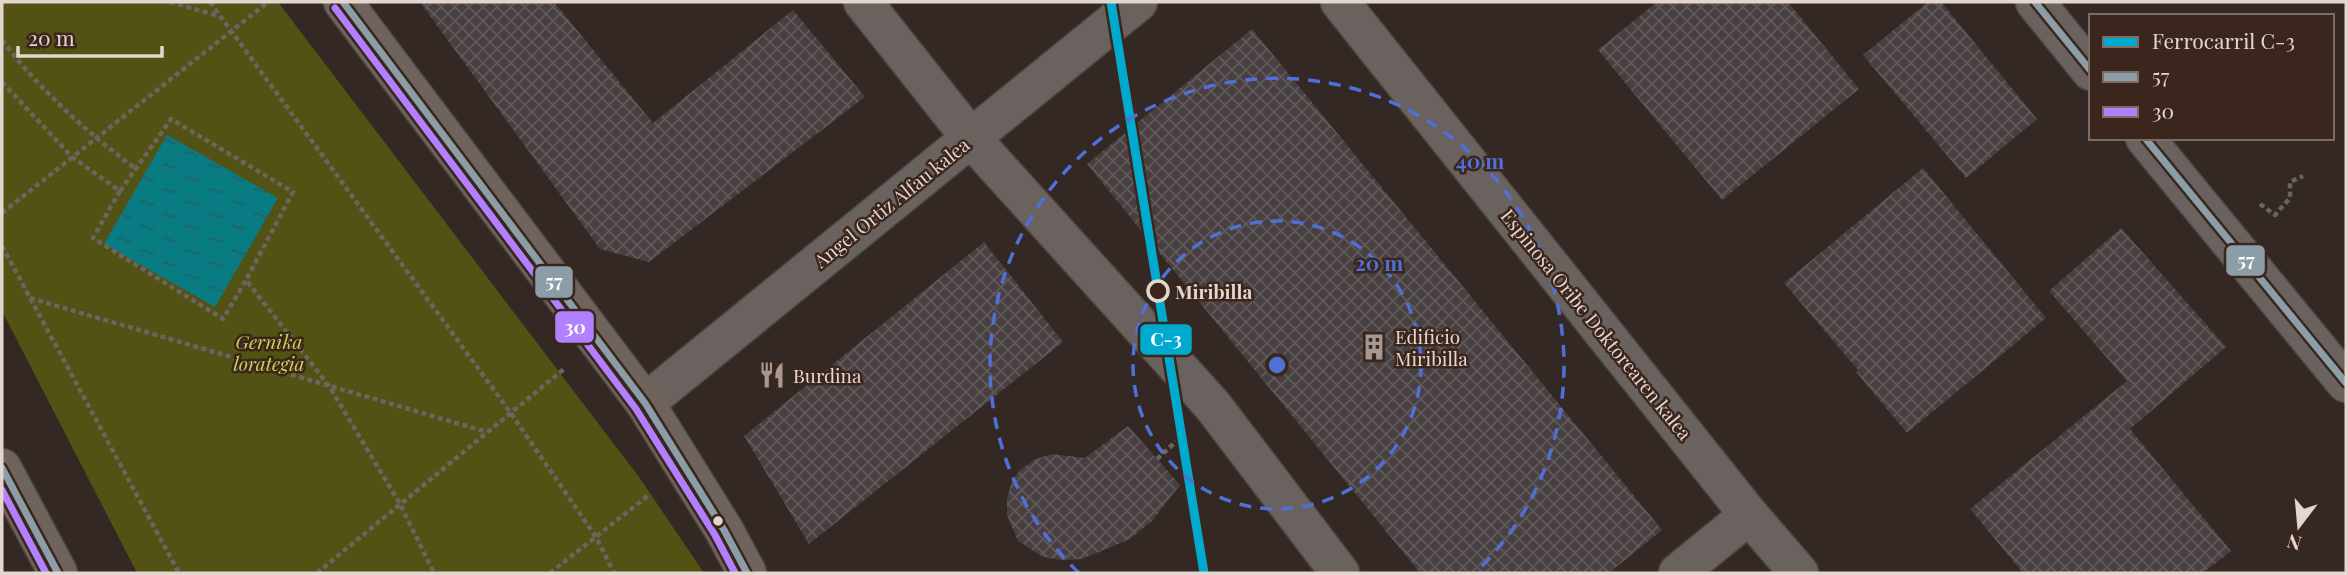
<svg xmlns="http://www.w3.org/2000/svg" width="2348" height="575" viewBox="0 0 2348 575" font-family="'Playfair Display',serif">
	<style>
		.green { fill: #515214 }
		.water { fill: url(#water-ripples) }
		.building { fill: url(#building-cross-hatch) }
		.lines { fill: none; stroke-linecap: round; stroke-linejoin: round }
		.street-casing { stroke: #4e4540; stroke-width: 41 }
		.secondary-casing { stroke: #4e4540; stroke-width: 41 }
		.path { stroke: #6d645f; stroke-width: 4.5; stroke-dasharray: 5 3.5; stroke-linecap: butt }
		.street { stroke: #6a625e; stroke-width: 38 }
		.secondary { stroke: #6e645d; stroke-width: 38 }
		.bus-1-casing { stroke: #3a261c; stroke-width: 12 }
		.bus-2-casing { stroke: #3a261c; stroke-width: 12 }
		.bus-1 { stroke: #8b9da6; stroke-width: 7 }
		.bus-2 { stroke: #b280ff; stroke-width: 7 }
		.rail-1-casing { stroke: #3a261c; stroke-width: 14 }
		.rail-1 { stroke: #00a9ce; stroke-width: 9 }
		.ring { fill: none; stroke: #4f70d6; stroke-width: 3.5; stroke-dasharray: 12 9 }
		.stop-dot { fill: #3a261c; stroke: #e4d6cf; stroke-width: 3.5 }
		.bus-dot { fill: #e4d6cf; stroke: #3a261c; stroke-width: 2.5 }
		.labels { text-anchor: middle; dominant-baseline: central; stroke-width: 5; stroke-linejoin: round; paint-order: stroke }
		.street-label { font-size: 19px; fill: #e4d6cf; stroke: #3a261c }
		.stop-label { font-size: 19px; font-weight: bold; fill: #e4d6cf; stroke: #3a261c; text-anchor: start }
		.poi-label { font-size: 19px; fill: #e4d6cf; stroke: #3a261c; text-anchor: start }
		.park-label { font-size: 19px; font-style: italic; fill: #cdd255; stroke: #3a261c }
		.centre { fill: #4f70d6; stroke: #3a261c; stroke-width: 3.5 }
		.ring-label { font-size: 21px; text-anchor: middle; font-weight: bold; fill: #4f70d6; stroke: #3a261c; stroke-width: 5; stroke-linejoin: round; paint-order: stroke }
		.line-badge { stroke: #3a261c; stroke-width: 2.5 }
		.badge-label { font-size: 19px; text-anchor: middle; font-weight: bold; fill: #fff }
	</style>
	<defs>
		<pattern id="water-ripples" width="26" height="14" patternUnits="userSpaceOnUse" patternTransform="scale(1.75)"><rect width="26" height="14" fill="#097b82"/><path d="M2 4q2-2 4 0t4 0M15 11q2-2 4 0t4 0" fill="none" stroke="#216367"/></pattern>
		<pattern id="building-cross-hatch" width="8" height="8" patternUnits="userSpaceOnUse" patternTransform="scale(1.75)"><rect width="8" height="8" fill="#473f40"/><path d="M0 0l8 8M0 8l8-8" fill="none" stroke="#615a5b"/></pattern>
	</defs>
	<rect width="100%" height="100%" fill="#332823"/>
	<path class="green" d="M2,2H278L639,477L704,573H137L2,311Z"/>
	<path class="water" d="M167,135L278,198L215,307L104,244Z"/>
	<path class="building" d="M420,2H554L653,123L793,10L865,97L649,262L600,249Z
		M1657,2H1788L1859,89L1722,200L1598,50Z
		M1928,2H1941L2037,119L1966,178L1863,55Z
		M1252,29L1662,530L1609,573H1420L1087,164Z
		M1923,168L2046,318L1907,433L1856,372L1858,370L1784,283Z
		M2121,228L2226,347L2130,429L2231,551L2203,573H2023L1970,509L2127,381L2049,291Z
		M984,242L1063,342L809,544L744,436Z
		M1128,426L1180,485L1152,521L1130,539L1082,559L1062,560L1043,557L1018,541L1007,515V498L1012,481L1020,470L1036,459L1052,454L1085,458Z"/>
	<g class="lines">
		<g class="street-casing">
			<path id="street" d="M863,2L970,137L1213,406L1340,573
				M1340,2L1749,515L1799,573
				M2035,2L2091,71
				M2145,138L2346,383
				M645,403L1138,2
				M1678,573L1749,515"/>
		</g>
		<g class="secondary-casing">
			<path id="secondary" d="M343,2L645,403L724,530L747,573
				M2,468L58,573"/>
		</g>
		<path class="path" d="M170,2L219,16
			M210,2L510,412L596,537L614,573
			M2,40C39,89 86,132 136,169
			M2,82L72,157L120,191L93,238L223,319L246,280L329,386L400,504L434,573
			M120,191L171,119L293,192L246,280
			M2260,204L2275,215L2290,198V182L2303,176
			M2,213L268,2
			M2,246L179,573
			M30,298L487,432
			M1157,459L1182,436
			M317,573L564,369
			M550,573L650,494"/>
		<use href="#street" class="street"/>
		<use href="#secondary" class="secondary"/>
		<g class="bus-1-casing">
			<path id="bus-1" d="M343,2L645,403L724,530L747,573
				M2035,2L2091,71
				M2145,138L2346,383
				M2,468L58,573"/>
		</g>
		<g class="bus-2-casing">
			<path id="bus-2" d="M335,8L636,409L715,535L735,573
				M2,490L46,573"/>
		</g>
		<use href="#bus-1" class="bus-1"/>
		<use href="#bus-2" class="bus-2"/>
		<g class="rail-1-casing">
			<path id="rail-1" d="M1111,2L1204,573"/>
		</g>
		<use href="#rail-1" class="rail-1"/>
	</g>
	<g class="ring">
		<circle cx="1277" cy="365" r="144"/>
		<path d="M1079 573A287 287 0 1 1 1475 573"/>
	</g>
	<defs>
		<g id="building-bare" transform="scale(2.1)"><path d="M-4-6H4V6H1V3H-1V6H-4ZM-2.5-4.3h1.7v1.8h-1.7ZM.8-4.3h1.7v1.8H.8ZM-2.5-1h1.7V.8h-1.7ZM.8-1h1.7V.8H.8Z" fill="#a69993" stroke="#3a261c" stroke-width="2.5" paint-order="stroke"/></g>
		<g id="restaurant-bare" transform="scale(2.1)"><path d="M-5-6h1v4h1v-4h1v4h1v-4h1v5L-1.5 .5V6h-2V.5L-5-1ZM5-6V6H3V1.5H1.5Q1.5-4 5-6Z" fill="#a69993" stroke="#3a261c" stroke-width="2.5" paint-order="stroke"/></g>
	</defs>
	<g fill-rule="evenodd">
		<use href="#building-bare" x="1374" y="347"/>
		<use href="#restaurant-bare" x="772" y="375"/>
	</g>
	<circle class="stop-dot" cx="1158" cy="291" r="10"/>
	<circle class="bus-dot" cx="718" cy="521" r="6"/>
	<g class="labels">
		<g class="street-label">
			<text transform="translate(891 202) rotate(-39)">Angel Ortiz Alfau kalea</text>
			<text transform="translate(1597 324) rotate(51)">Espinosa Oribe Doktorearen kalea</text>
		</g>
		<g class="stop-label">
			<text x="1175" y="291">Miribilla</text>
		</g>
		<g class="poi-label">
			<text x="1395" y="336">Edificio<tspan x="1395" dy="22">Miribilla</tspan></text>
			<text x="793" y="375">Burdina</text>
		</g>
		<g class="park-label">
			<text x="269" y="341">Gernika<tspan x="269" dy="22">lorategia</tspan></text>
		</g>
	</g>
	<circle cx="1277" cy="365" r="10" class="centre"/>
	<g class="ring-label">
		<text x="1480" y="169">40 m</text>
		<text x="1379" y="271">20 m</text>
	</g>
	<g class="line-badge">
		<rect x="2225" y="244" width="41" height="33" rx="7" fill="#8b9da6"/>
		<rect x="534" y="265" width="40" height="34" rx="7" fill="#8b9da6"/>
		<rect x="554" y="310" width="41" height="34" rx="7" fill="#b280ff"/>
		<rect x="1139" y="323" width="54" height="33" rx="7" fill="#00a9ce"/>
	</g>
	<g class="badge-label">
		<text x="2246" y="267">57</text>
		<text x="554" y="288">57</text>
		<text x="575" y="334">30</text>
		<text x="1166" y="346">C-3</text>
	</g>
	<rect width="2348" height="575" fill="none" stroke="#e4d6cf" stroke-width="7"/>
	<rect x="2089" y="14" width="245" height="126" fill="#3a261c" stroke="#7e6c64" stroke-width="2"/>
	<rect x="2103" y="37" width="35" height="10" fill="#00a9ce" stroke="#7e6c64" stroke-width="2"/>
	<text x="2152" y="49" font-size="21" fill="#e4d6cf">Ferrocarril C-3</text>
	<rect x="2103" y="72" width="35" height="10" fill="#8b9da6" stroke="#7e6c64" stroke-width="2"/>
	<text x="2152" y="84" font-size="21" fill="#e4d6cf">57</text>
	<rect x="2103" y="107" width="35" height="10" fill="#b280ff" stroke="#7e6c64" stroke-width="2"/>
	<text x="2152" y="119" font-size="21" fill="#e4d6cf">30</text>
	<g transform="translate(2299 526) rotate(196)" stroke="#3a261c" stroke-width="5" paint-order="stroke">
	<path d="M0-5L12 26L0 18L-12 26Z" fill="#e4d6cf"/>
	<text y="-10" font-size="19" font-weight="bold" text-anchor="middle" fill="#e4d6cf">N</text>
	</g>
	<path d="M18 46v10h144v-10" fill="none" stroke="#e4d6cf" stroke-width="3.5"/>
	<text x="28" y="46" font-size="21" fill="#e4d6cf" stroke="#3a261c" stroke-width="5" paint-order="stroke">20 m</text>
</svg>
